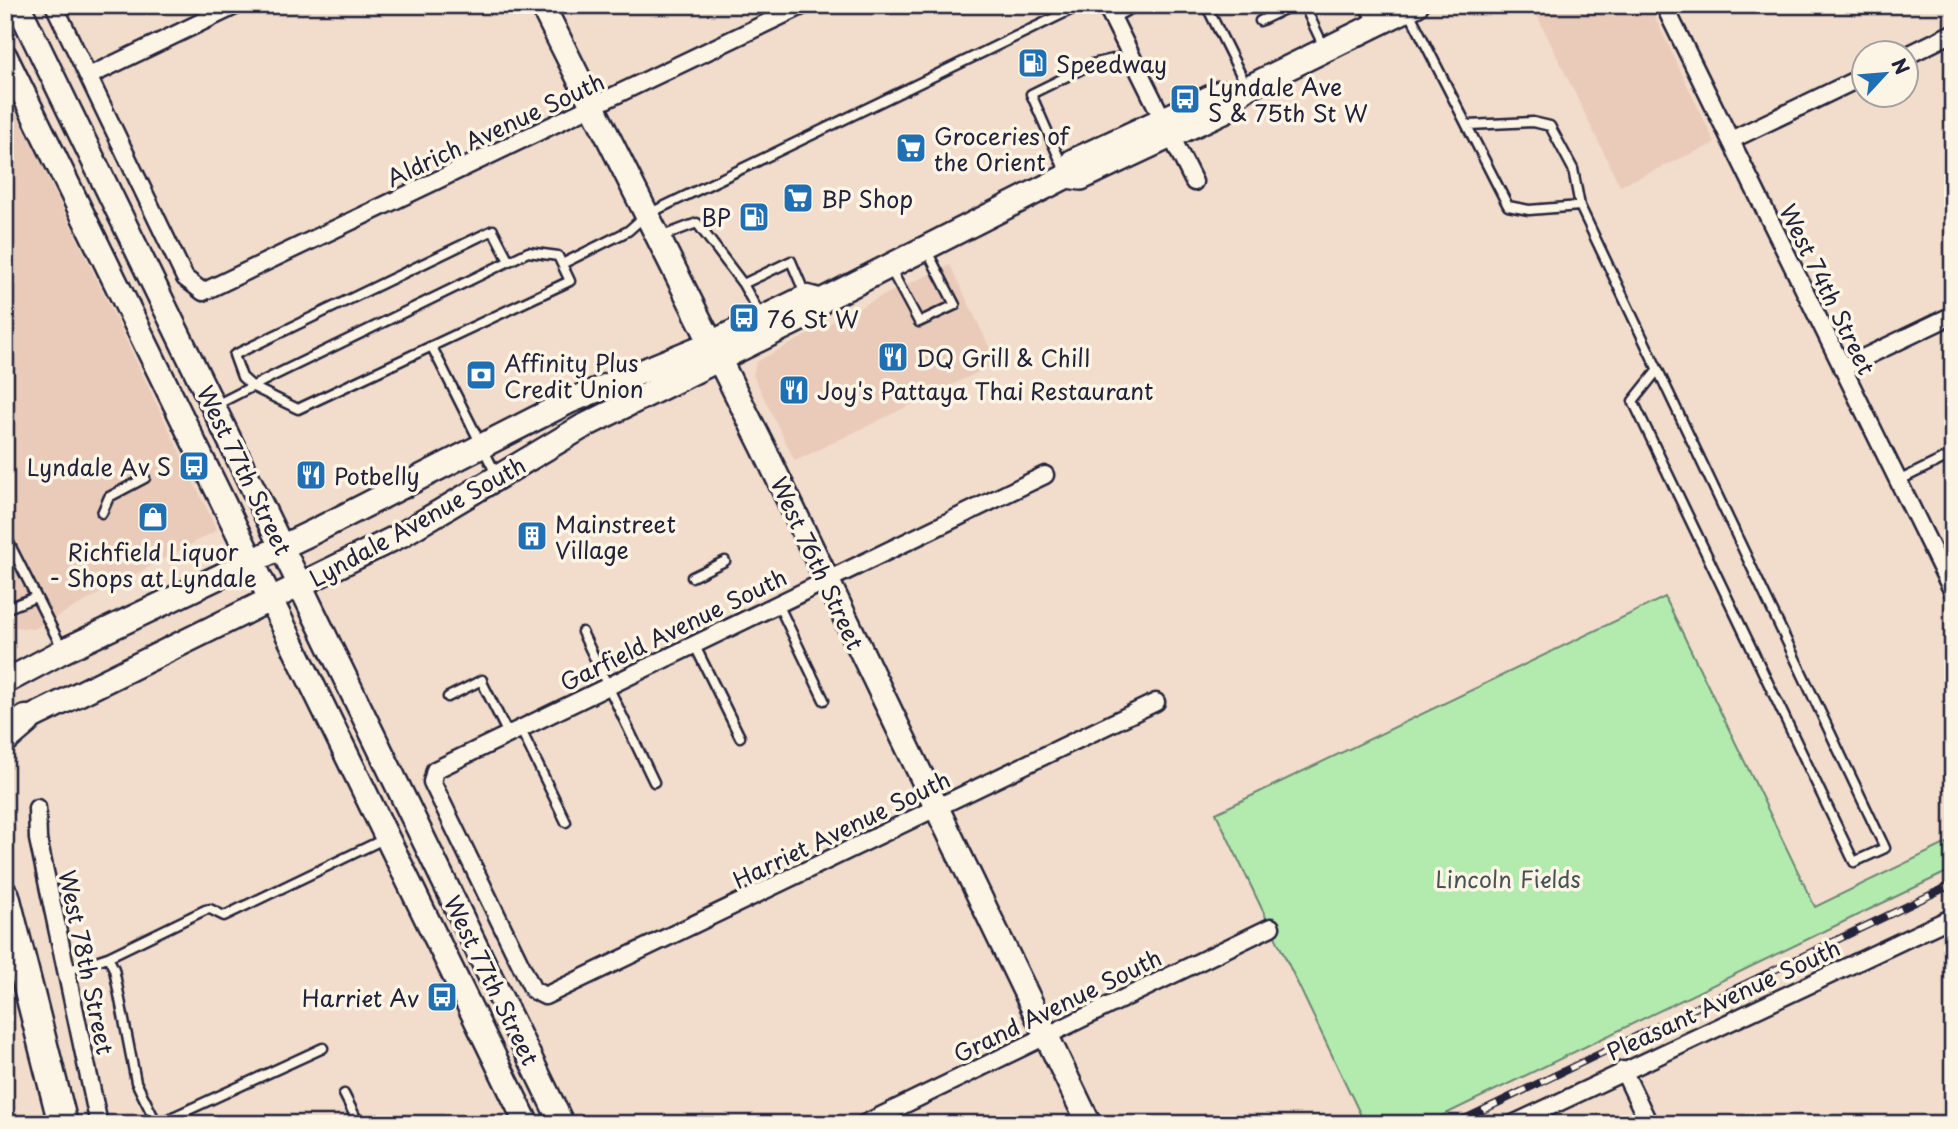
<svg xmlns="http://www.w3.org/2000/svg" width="1958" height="1129" viewBox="0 0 1958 1129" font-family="'Playpen Sans',sans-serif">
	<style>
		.built { fill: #eacbb9 }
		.green { fill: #b3ebae; stroke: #6a8674; stroke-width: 2 }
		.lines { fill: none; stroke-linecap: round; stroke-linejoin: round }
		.lane-casing { stroke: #22223b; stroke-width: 13 }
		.street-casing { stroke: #22223b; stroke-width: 21 }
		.secondary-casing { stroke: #22223b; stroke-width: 28 }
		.highway-casing { stroke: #22223b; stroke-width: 33 }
		.lane { stroke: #fcf5e5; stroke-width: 8 }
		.street { stroke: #fcf5e5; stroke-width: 16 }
		.secondary { stroke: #fcf5e5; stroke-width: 23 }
		.highway { stroke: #fcf5e5; stroke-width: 28 }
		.rail-casing { stroke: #22223b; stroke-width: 8 }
		.rail { stroke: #fcf5e5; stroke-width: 5; stroke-dasharray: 16; stroke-linecap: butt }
		.labels { text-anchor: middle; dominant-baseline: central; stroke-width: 7; stroke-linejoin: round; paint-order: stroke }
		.poi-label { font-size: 23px; fill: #22223b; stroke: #fcf5e5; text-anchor: start }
		.street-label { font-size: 23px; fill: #22223b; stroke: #fcf5e5 }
		.park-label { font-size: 23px; fill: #465458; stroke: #fcf5e5 }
	</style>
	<rect width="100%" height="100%" fill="#f2dccb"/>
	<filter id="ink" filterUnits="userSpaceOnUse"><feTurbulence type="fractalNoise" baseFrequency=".0143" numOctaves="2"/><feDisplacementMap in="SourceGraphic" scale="14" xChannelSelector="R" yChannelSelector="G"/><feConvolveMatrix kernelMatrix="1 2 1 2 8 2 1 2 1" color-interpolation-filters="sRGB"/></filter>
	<g filter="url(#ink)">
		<path class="built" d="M1532,5H1649L1715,143L1620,186Z
			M5,88L217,530L34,629L5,626Z
			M950,265L997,363L795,461L753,375L756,362L878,298Z"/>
		<path class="green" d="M1665,597L1815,907L1953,840V869L1425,1124H1365L1216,813Z"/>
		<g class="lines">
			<g class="lane-casing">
				<path id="lane" d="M1206,5L1246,85
					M1304,5L1324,47
					M1364,5L1374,25
					M1408,10L1508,206L1529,210L1580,206L1885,848L1854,862L1633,401L1657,371
					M1113,18L1138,5
					M1260,21L1293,5
					M1469,125L1533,122L1550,126L1573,169L1580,206
					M1064,169L1031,94L1092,64L1130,55
					M660,237L697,223L743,284
					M562,264L628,231L646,215L1081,5
					M890,268L919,322L955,305L927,251
					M760,315L743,284L791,261L805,294
					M432,347L497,476
					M214,406L273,376L528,252L558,256L570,281L298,409L253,387L242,377L234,355L493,230L509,261
					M1898,481L1953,454
					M102,513L109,497L145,478
					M5,535L62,648
					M692,577L725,561
					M778,604L824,700
					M5,609L36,597
					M582,632L654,782
					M694,644L740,737
					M482,682L508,734
					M448,697L482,680
					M520,728L566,822
					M108,957L205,910L210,909L224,916L386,838
					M66,971L108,957L114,969L136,1082L155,1120L160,1123L323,1048
					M344,1094L359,1124"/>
			</g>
			<g class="street-casing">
				<path id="street" d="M54,5L185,278L203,292L804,5
					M1106,5L1194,182
					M1664,5L1953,592
					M1906,56L1953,33
					M89,76L237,5
					M1731,140L1864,76
					M1842,368L1953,315
					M1045,475L435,770L432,782L533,990L545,996L1156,702
					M37,808L38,839L99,1124
					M1623,1070L1649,1124
					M864,1124L1271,927
					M1513,1124L1953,917"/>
			</g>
			<g class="secondary-casing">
				<path id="secondary" d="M18,5L562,1124
					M542,5L763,447L1089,1124
					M5,56L527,1124
					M1067,176L1073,161L1220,93L1236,96
					M5,682L63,651L311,533L570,401L709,344L806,297L821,301
					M12,727L401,535L582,427L813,313L821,301L1067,176L1081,178L1226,110L1236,96L1247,88L1416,5"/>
			</g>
			<g class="highway-casing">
				<path id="highway" d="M5,738L26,720
					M5,896L63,1124"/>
			</g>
			<use href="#lane" class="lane"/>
			<use href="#street" class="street"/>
			<use href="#secondary" class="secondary"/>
			<use href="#highway" class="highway"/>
			<g class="rail-casing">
				<path id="rail" d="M1454,1124L1953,884"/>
			</g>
			<use href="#rail" class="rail"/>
		</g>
	</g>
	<defs>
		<g id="fuel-square" transform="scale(1.575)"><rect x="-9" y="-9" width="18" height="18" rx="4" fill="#1f6fb2" stroke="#fcf5e5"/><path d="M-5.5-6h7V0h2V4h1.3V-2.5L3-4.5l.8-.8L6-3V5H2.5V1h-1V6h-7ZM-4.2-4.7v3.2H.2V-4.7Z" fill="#fff"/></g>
		<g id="bus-square" transform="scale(1.575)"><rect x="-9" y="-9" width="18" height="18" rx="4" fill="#1f6fb2" stroke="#fcf5e5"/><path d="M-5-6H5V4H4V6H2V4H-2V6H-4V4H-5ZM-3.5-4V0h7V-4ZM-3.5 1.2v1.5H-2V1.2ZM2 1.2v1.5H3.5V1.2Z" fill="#fff"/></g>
		<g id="supermarket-square" transform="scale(1.575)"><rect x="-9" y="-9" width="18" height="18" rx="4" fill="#1f6fb2" stroke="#fcf5e5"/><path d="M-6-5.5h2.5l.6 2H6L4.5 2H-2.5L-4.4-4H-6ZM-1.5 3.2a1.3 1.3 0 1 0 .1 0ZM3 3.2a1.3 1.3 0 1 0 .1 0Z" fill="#fff"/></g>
		<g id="restaurant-square" transform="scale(1.575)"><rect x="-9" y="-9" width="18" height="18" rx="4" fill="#1f6fb2" stroke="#fcf5e5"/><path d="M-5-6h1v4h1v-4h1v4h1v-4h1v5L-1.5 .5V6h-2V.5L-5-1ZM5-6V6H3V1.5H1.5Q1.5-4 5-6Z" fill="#fff"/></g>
		<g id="bank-square" transform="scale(1.575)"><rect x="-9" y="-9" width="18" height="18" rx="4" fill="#1f6fb2" stroke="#fcf5e5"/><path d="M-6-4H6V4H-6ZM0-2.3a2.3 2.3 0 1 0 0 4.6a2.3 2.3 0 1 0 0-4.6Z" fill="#fff"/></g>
		<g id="shop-square" transform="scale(1.575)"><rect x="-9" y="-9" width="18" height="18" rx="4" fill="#1f6fb2" stroke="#fcf5e5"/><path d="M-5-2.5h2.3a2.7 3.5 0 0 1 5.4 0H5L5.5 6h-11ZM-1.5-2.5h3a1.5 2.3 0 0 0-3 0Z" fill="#fff"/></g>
		<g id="building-square" transform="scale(1.575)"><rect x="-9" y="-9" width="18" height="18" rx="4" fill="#1f6fb2" stroke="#fcf5e5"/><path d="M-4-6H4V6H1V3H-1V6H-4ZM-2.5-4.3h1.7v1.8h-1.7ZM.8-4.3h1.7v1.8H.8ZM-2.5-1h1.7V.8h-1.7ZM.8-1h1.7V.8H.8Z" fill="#fff"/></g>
	</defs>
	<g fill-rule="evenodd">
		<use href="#fuel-square" x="1033" y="63"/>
		<use href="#bus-square" x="1185" y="99"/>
		<use href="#supermarket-square" x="911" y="148"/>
		<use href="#supermarket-square" x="798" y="198"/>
		<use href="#fuel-square" x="754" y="217"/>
		<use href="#bus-square" x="744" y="318"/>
		<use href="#restaurant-square" x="893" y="357"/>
		<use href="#bank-square" x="481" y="375"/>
		<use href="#restaurant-square" x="794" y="390"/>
		<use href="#bus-square" x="194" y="466"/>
		<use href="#restaurant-square" x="311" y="475"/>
		<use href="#shop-square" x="153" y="517"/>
		<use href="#building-square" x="532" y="536"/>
		<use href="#bus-square" x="442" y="997"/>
	</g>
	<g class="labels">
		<g class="poi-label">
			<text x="1056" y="63">Speedway</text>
			<text x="1208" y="86">Lyndale Ave<tspan x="1208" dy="26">S &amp; 75th St W</tspan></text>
			<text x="934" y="135">Groceries of<tspan x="934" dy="26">the Orient</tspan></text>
			<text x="821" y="198">BP Shop</text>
			<text x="731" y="217" text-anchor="end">BP</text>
			<text x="767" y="318">76 St W</text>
			<text x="916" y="357">DQ Grill &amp; Chill</text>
			<text x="504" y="362">Affinity Plus<tspan x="504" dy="26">Credit Union</tspan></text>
			<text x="817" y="390">Joy's Pattaya Thai Restaurant</text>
			<text x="171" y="466" text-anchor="end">Lyndale Av S</text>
			<text x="334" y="475">Potbelly</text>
			<text x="555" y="523">Mainstreet<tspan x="555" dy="26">Village</tspan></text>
			<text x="153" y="551" text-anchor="middle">Richfield Liquor<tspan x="153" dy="26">- Shops at Lyndale</tspan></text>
			<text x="419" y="997" text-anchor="end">Harriet Av</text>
		</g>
		<g class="street-label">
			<text transform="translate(495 129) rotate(-25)">Aldrich Avenue South</text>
			<text transform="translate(1828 289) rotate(64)">West 74th Street</text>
			<text transform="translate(245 470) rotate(64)">West 77th Street</text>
			<text transform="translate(417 521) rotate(-29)">Lyndale Avenue South</text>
			<text transform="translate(818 563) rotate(65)">West 76th Street</text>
			<text transform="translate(673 629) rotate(-26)">Garfield Avenue South</text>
			<text transform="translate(841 829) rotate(-26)">Harriet Avenue South</text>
			<text transform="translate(87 962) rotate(78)">West 78th Street</text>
			<text transform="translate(492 980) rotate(64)">West 77th Street</text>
			<text transform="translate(1723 999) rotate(-25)">Pleasant Avenue South</text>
			<text transform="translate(1057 1005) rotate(-26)">Grand Avenue South</text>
		</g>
		<g class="park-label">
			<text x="1508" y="878">Lincoln Fields</text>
		</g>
	</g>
	<rect width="1958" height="1129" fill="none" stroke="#fcf5e5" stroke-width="28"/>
	<rect x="14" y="14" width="1930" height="1101" fill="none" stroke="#22223b" stroke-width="2.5" filter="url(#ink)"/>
	<g transform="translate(1885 74) rotate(64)"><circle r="33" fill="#fcf5e5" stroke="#a5a1a1" stroke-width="2"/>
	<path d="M0-5L12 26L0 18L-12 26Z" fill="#1f6fb2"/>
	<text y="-10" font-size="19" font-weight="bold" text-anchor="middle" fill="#22223b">N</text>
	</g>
</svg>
